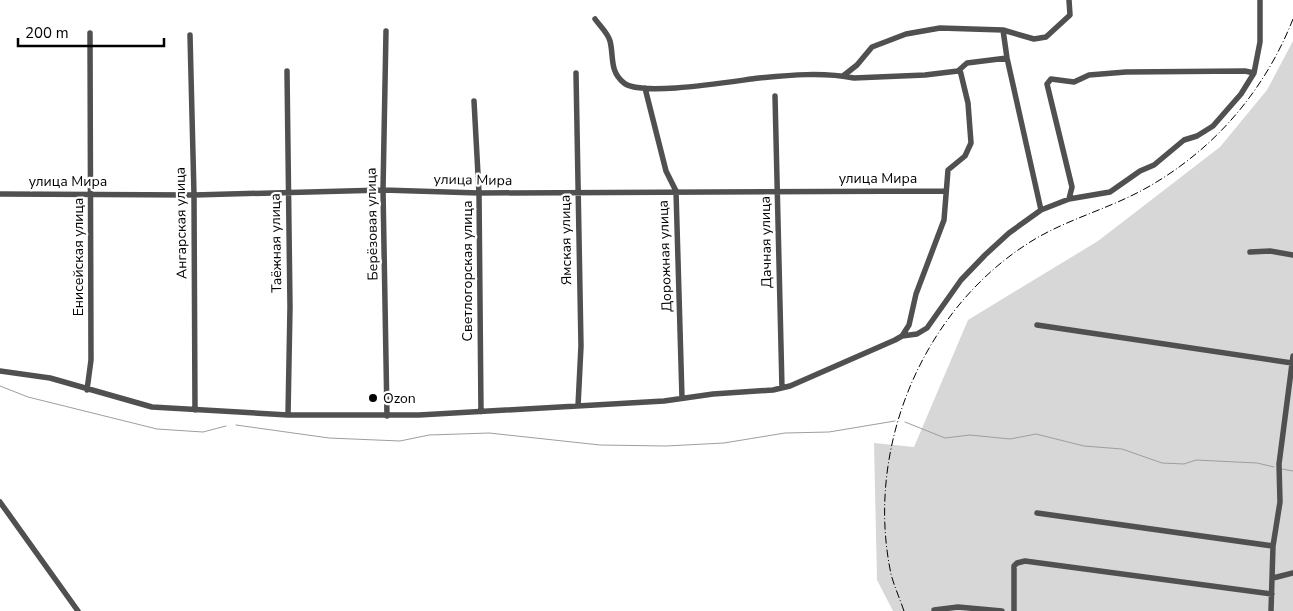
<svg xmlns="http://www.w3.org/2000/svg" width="1293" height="611" viewBox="0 0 1293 611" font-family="'Nunito Sans',sans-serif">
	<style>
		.green { fill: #d7d7d7 }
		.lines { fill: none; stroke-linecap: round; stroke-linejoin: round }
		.stream { stroke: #9e9e9e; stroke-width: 1 }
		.street { stroke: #505050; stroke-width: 5.5 }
		.rail { stroke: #000; stroke-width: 1; stroke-dasharray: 8 2.5 1 2.5; stroke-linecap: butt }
		.poi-dot { fill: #000; stroke: #fff; stroke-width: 2 }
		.labels { text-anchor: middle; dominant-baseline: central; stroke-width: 4.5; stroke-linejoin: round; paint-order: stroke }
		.street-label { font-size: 14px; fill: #000; stroke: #fff }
		.poi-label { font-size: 14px; fill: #000; stroke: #fff; text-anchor: start }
	</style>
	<rect width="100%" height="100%" fill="#fff"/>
	<path class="green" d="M1293,41V611H893L877,580L874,443L914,447L968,320L1098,241L1220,147L1267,90Z"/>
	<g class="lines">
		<path class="stream" d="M0,386L28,397L157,429L203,432L226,426
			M905,422L945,438L970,435L1010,439L1036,434L1084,446L1122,449L1162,463L1184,464L1196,460L1257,463L1274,467
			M236,425L329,438L400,441L429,435L489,433L600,445L666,446L724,443L785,433L829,432L895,421
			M1282,469L1293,471"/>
		<path class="street" d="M595,19C600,26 608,33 610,41C614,56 609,71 624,83C641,97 734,81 759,78C790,75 823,72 854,78L925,75L958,71L967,63L1007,58
			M1003,30L1007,58L1041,210
			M386,31L383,190L387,416
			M190,35L194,195L195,410
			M287,71L290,307L288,415
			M576,73L581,346L578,406
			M843,76L857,65L872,47L906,34L940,28L1003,30L1034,39L1046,37L1070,15L1069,0
			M645,88L666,171L676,191L682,398
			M775,96L782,388
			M474,101L479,193L481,412
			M0,194L194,195L383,190L479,193L945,191
			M1069,199L1072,187L1047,84L1051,79L1074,82L1089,75L1126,72L1245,71L1254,73
			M1250,252L1270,251L1293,255
			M1037,325L1292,363
			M902,336L917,334L927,328L961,280L985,255L1009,233L1041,210L1069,199L1110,192L1140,171L1154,165L1184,140L1197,136L1213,126L1241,94L1254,73L1260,42V0
			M0,371L50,378L152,407L288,415H419L664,401L713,394L773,390L790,386L895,340L902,336L909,325L916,294L944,220L948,170L965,156L971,143L968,103L960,70
			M87,390L91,360L90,33
			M0,502L78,611
			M1037,513L1273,546
			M1273,578L1293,573
			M934,610L958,607L1002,611
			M1014,611V566L1017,563L1025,561L1272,594
			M1271,611L1273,546L1280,502L1279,464L1293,356"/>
		<path class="rail" d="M904,611C900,599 894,586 891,574C865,451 920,315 1024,246C1062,220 1108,210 1148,187C1215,149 1265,90 1293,19"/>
	</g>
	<circle class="poi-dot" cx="373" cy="398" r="5"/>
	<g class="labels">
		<g class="street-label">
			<text x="878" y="178">улица Мира</text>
			<text transform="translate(473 180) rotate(1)">улица Мира</text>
			<text x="68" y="181">улица Мира</text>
			<text transform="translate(181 223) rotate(-91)">Ангарская улица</text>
			<text transform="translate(372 224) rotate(-91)">Берёзовая улица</text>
			<text transform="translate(566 240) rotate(-91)">Ямская улица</text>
			<text transform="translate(766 242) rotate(-91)">Дачная улица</text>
			<text transform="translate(276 243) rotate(-91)">Таёжная улица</text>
			<text transform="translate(665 256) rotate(-92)">Дорожная улица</text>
			<text transform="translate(78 257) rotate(-90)">Енисейская улица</text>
			<text transform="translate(467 271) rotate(-90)">Светлогорская улица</text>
		</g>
		<g class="poi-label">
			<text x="383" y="398">Ozon</text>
		</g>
	</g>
	<path d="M18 38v8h146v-8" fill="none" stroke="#000000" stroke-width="2.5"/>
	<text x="25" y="38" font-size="15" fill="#000000" stroke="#ffffff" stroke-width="4" paint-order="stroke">200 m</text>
</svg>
